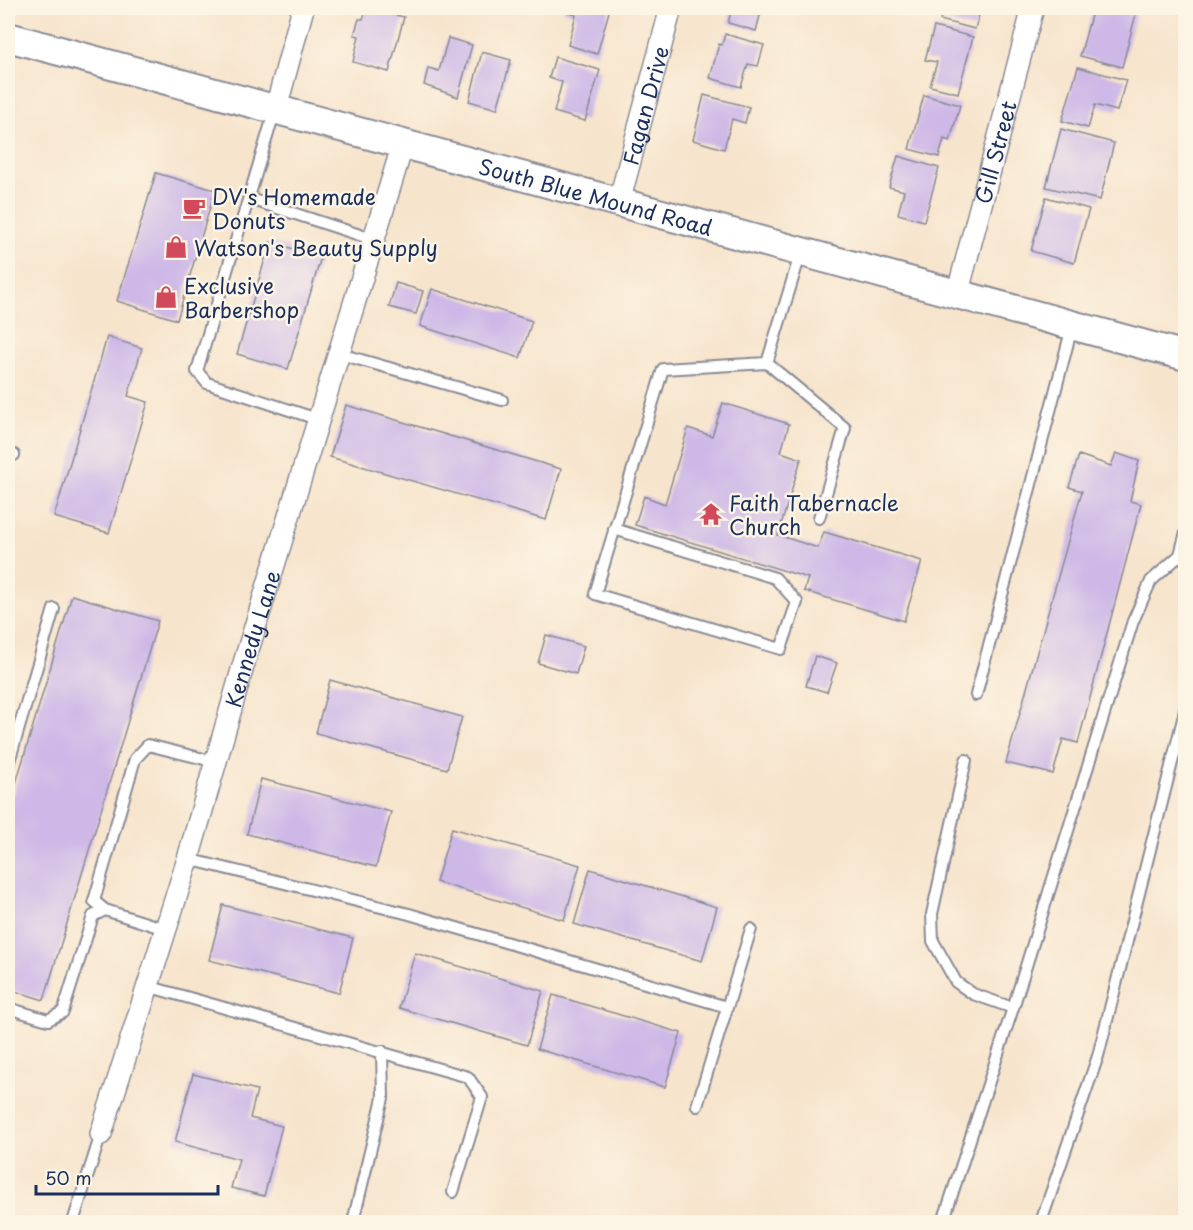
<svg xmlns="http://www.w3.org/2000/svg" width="1193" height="1230" viewBox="0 0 1193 1230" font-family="'Playpen Sans',sans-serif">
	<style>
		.building { fill: #cdb8e7 }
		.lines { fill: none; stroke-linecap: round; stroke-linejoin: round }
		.service-casing { stroke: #898a95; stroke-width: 14 }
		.minor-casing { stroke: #898a95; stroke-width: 24 }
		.secondary-casing { stroke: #898a95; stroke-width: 32 }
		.service { stroke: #fff; stroke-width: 10 }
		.minor { stroke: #fff; stroke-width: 21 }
		.secondary { stroke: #fff; stroke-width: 28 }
		.labels { text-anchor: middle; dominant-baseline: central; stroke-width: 5; stroke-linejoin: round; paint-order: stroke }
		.street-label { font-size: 21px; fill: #1b2f5e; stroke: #fcf5e5 }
		.poi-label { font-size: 21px; fill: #1b2f5e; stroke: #fcf5e5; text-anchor: start }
	</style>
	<rect width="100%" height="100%" fill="#fcf5e5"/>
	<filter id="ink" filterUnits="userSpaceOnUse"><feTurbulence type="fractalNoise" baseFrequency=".0167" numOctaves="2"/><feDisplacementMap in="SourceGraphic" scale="12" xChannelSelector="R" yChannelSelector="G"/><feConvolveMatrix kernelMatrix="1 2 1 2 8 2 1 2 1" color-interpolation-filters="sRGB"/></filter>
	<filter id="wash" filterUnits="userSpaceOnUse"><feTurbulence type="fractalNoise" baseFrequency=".008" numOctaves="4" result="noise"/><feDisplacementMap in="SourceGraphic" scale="24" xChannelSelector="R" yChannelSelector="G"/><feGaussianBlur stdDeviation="1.35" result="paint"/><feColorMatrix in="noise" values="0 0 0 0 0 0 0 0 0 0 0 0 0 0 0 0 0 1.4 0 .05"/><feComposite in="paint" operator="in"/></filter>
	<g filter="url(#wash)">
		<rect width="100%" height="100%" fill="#f7e4cc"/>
		<g id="blocks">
			<path class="building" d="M367,8L404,17L389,72L353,62L359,36L354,35L359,19H363Z
				M564,8H610L597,54L568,45L576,15L563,11Z
				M732,8H762L756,31L728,23Z
				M944,8H981L975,29L940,20Z
				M1093,8H1110L1136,14L1122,67L1080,56Z
				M934,27L973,37L958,93L930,86L937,62L925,60Z
				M725,34L764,45L758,66L748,64L741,87L710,78L719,44L722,45Z
				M448,38L472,45L458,97L424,85L428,68L439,71Z
				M482,52L511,60L497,109L469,101Z
				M555,57L600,70L585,121L554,112L562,82L549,78Z
				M1078,67L1126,80L1117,111L1095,105L1088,128L1062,121Z
				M704,95L749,107L745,123L732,119L724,149L693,140Z
				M924,95L960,105L950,141L944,139L939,157L909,149Z
				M1061,129L1114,143L1100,200L1046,187Z
				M898,156L939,168L924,221L898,214L904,191L889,187Z
				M156,173L215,190L177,320L117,301Z
				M1046,197L1089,209L1074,263L1031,251Z
				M270,242L321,257L288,369L237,354Z
				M396,283L423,291L416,314L389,307Z
				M432,289L532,321L520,358L420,326Z
				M107,337L142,348L128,396L148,402L109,533L54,517Z
				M723,403L789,424L781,452L801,459L778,535L818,548L824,532L922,561L904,621L804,591L808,578L635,525L644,496L665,504L688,428L712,436Z
				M346,405L561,469L546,520L330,457Z
				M1116,453L1139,461L1130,501L1141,504L1078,743L1063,739L1053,774L1006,763L1082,491L1069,487L1079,455L1111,466Z
				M72,595L158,621L44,1000L8,989V810Z
				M546,635L584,646L576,674L538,663Z
				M815,656L837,663L827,692L806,686Z
				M330,680L462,717L447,769L316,733Z
				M261,779L391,812L376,867L247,834Z
				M452,828L580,865L564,920L436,882Z
				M590,869L717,907L702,961L574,924Z
				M223,905L353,938L339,993L209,960Z
				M415,953L543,991L527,1045L399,1008Z
				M553,995L681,1033L665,1087L537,1049Z
				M193,1074L257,1090L250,1118L282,1126L264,1196L231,1188L239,1159L175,1142Z"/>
		</g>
	</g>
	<g filter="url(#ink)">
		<use href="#blocks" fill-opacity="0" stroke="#898a95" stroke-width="1.5"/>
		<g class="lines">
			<g class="service-casing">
				<path id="service" d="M275,110L197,371L207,383L320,420
					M250,199L375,240
					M340,354L502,400
					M767,363L801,252
					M8,453L14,455
					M614,529L775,578L797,602L781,649L595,594L663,369L767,363L845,428L819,518
					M976,695L1072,327
					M966,760L932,914L933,941L956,982L973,994L1013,1008
					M8,765L54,609
					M188,859L409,914L727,1007
					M165,929L105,910L94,901L135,759L148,745L216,762
					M147,986L468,1077L482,1097L453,1192
					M8,1008L48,1020L63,1012L93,916L105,910
					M697,1106L751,929
					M73,1222L101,1134
					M353,1222L383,1098L382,1051
					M943,1222L1013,1008L1133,621L1151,581L1180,555L1186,532
					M1041,1222L1098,1056L1186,707"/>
			</g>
			<g class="minor-casing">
				<g id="minor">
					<path d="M276,108L303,8"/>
					<path id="s1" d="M619,202L671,8"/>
					<path id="s2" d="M957,295L1033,8"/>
					<path id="s3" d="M101,1134L188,859L244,663L403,144"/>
				</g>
			</g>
			<g class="secondary-casing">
				<g id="secondary">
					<path id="s4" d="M8,37L1186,356"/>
				</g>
			</g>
			<use href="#service" class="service"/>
			<use href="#minor" class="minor"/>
			<use href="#secondary" class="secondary"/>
		</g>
	</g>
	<defs>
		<g id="cafe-bare" transform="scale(1.8)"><path d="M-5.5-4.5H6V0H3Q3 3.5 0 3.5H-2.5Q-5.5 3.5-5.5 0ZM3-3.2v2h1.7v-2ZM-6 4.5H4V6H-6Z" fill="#d1495b" stroke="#fcf5e5" stroke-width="2.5" paint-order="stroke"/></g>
		<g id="shop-bare" transform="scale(1.8)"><path d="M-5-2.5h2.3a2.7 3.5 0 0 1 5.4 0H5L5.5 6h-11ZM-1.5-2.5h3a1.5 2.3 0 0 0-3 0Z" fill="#d1495b" stroke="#fcf5e5" stroke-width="2.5" paint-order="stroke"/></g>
		<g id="temple-bare" transform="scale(1.8)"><path d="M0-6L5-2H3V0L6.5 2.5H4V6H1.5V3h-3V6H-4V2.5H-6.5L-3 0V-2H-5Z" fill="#d1495b" stroke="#fcf5e5" stroke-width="2.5" paint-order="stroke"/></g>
	</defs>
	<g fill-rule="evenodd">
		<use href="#cafe-bare" x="194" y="208"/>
		<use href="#shop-bare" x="176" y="247"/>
		<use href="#shop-bare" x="166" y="297"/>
		<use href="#temple-bare" x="711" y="514"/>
	</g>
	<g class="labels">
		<g class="street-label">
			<text stroke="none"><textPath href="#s1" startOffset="100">Fagan Drive</textPath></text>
			<text stroke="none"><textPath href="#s2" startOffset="148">Gill Street</textPath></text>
			<text stroke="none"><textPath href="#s4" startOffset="609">South Blue Mound Road</textPath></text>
			<text stroke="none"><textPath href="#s3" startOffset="518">Kennedy Lane</textPath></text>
		</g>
		<g class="poi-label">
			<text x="212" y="196">DV's Homemade<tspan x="212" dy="24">Donuts</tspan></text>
			<text x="194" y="247">Watson's Beauty Supply</text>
			<text x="184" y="285">Exclusive<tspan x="184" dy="24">Barbershop</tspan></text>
			<text x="729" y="502">Faith Tabernacle<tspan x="729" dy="24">Church</tspan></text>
		</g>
	</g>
	<rect width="1193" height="1230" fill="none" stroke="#fcf5e5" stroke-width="30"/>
	<path d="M36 1185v9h182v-9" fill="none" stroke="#1b2f5e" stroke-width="3"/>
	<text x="45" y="1185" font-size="18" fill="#1b2f5e" stroke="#fcf5e5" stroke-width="4.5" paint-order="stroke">50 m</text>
</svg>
